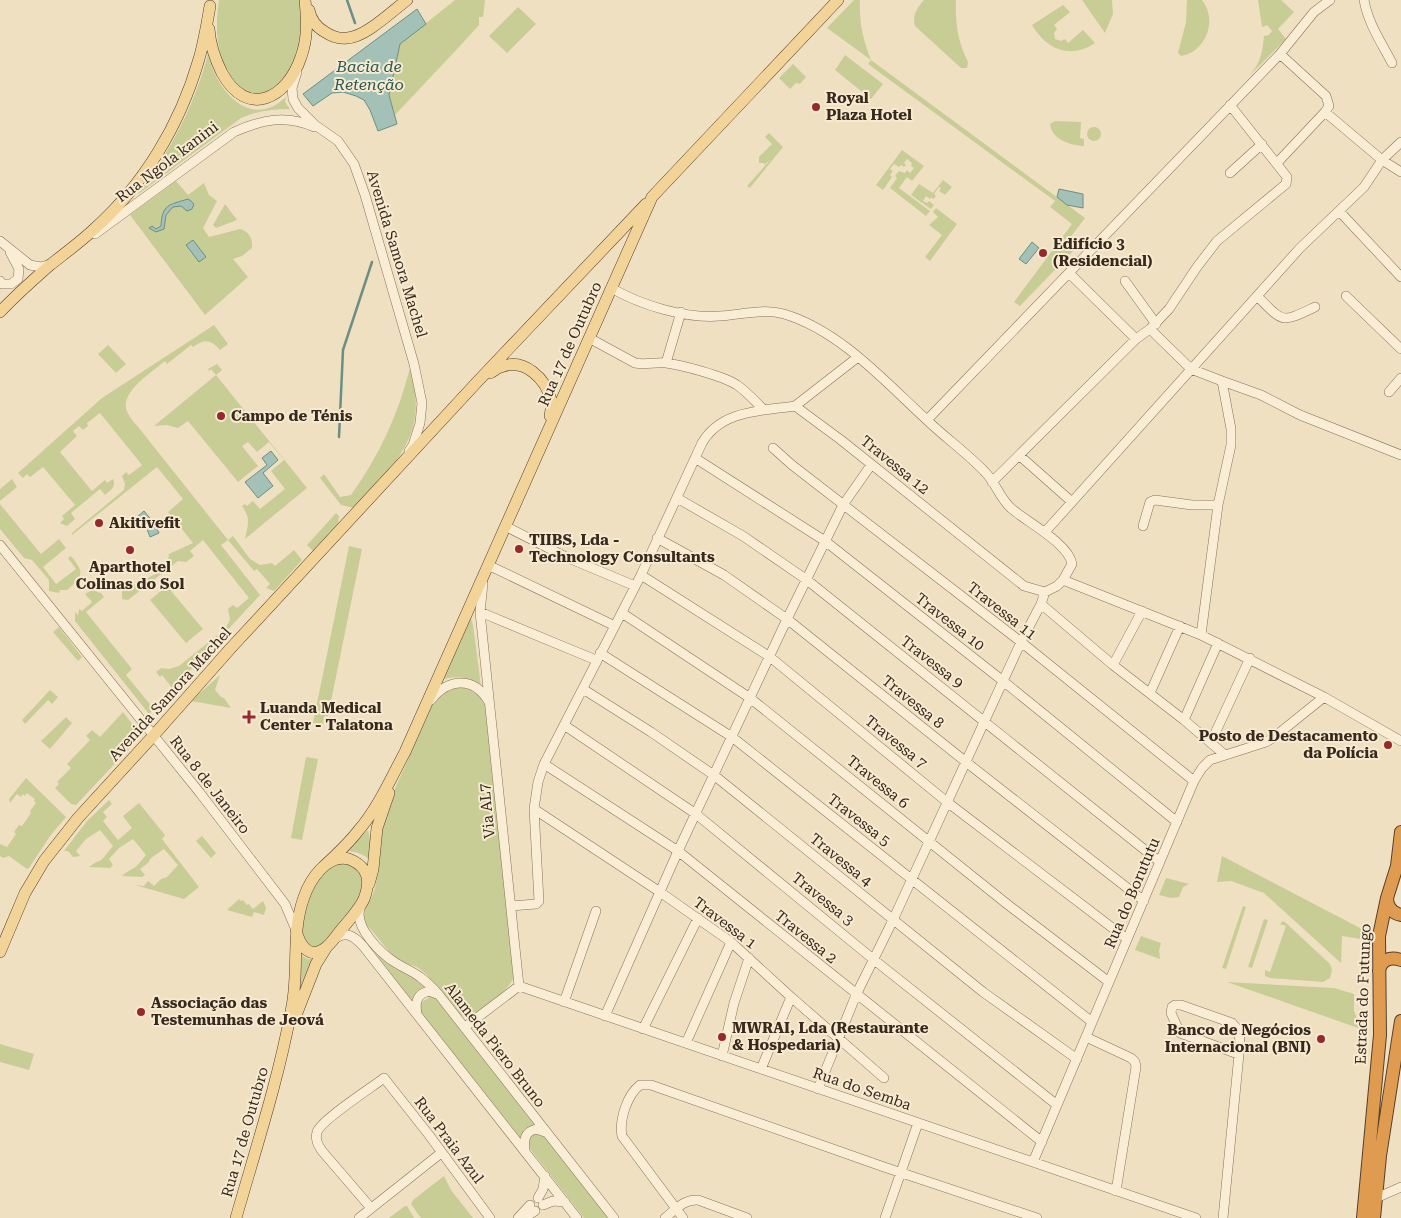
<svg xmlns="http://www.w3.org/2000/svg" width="1401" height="1218" viewBox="0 0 1401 1218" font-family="'Roboto Serif',serif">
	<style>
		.green { fill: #c8cd96 }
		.water { fill: #a4c1b8; stroke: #6b8f85 }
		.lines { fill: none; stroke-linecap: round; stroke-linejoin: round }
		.stream { stroke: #6b8f85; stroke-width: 2.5 }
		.minor-casing { stroke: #897159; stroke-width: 10 }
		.major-casing { stroke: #563f2d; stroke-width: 12 }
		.highway-casing { stroke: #563f2d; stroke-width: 14 }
		.minor { stroke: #f9edd5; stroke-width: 9 }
		.major { stroke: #f2d499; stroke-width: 11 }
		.highway { stroke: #df9c51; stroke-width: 12 }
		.poi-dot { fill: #98282c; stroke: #f6ead1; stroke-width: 2 }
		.labels { text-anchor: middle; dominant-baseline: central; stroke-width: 4; stroke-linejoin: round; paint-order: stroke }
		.poi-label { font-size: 15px; font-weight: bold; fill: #38291d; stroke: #f6ead1; text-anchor: start }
		.street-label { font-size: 15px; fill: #38291d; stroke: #f6ead1 }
		.water-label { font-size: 16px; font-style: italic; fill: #2c5854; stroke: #f6ead1 }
	</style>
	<rect width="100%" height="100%" fill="#efe0c2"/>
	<path class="green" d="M219,0H300C301,10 303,21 301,31C298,52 289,89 265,95C238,101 221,63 218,42C216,28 217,14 219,0Z
		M455,0H485L483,17H479V25L459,47L395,115L389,95L400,44Z
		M854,0H860C859,22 863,40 871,60L1085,218L1069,239L1078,246L1020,306L1014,302L1072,224L1050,207L1055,201L868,64L871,60L827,28Z
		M924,0H956C955,22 958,43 968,62L967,68H961L915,26C912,15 917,8 924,0Z
		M1082,0H1112L1113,14L1105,33Z
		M1187,0H1202C1218,20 1206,52 1181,56L1178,53L1186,22Z
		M1258,0H1281L1294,12L1278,29L1286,39L1249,76C1261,62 1262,54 1264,36L1269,35L1272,31L1267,25L1262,27Z
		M1063,5L1070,12L1054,25L1057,29L1054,33L1055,39L1061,41L1065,39L1068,43L1083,30L1095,43C1070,60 1046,49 1032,25Z
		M518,7L536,24L507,53L489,36Z
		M208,54C216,90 250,131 286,97L285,102L290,109C273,109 257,111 241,118L137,195C170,152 194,107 208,54Z
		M845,55L883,84L871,99L835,70Z
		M793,64L806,77L800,84L796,83L790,89L779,78Z
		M1055,121L1081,122L1080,138L1084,139V146C1070,145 1052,140 1050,124Z
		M1087 134a7 7 0 1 1 14 0a7 7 0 1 1-14 0Z
		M769,133L783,147L750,188L747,186L771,159L764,165V163H759V157L772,144L765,137Z
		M902,150L924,166L912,181L907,177L899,188L930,211L926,216L890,188L897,178L895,176L899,171L905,173L907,170L910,173L914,168L911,166L912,163L907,159L904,163L906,165L904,167L901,165L899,167L894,164L890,169L893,171L890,175L892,177L883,190L876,185Z
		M943,180L952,187L945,195L939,191L941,188L939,187L934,194L936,196L933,199L931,197L930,199L926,196L923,201L927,203L929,201L934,205L931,209L911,195L919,184L933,193Z
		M176,181L188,195L204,183L209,195L217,201L203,228L209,237L240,229C249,231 253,239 252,248L242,256L233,259L248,277L205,315L130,215Z
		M225,204L237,220L216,228L213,225Z
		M936,208L957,224L930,261L925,257L942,235L929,225L938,217L933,212Z
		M214,325L228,344L220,350C210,339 205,339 193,347L191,345L167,364L165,361C152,372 123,390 126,408C128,416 134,422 139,428L228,540L233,536L250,559L260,565L272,563L275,566L294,550L302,560L274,591L266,588L270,584L257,569L254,571L228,540L221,545L260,595L173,689L162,675L160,677L156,672L161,668L169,669L179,666L225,629L230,620L228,609L233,605L237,608L249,598L203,540L190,551L194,556L186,562L178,561L128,600L122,599V591L127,588L164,570L167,566L169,554L193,543L168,512L183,499L157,467L72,535V533L124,490L125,484L122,476L126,472L129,475L142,465L100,413L87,423L88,426L83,430L79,426L73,431L77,436L60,452L92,491L105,480L107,483L113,479C117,487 110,490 105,495L100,489L71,513L75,519L67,526L60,523L64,519L62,516L75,505L43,467L30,477L27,474L23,478L18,473L102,398Z
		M108,345L126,364L116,373L98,354Z
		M217,364L222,370L216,375L307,488L245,539C248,524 251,519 242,506L245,504L247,506L253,501L260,509L285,489L271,471L284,460L269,442L257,452L248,442L242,446L258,466L238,482L188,421L178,428L167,425L154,426L216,375L211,369L209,371L208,369Z
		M410,368C412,376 414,384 415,391C422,445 386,472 354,508L341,505L320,478L324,474L340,497L351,495C379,456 398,415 410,368Z
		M12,479L17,487L0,501V489Z
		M0,504L41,554L59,539L66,548L43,567L56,584L76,569L68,558L71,556C85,573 83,576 67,590H60L59,593L49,591V580L32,560L24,558L0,529Z
		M336,513L339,516L338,523L313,551L307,545Z
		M349,546L362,549L328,716H324L323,725L313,723Z
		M167,586L203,629L186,643L150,600Z
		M92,590L101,593L104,597L86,612L132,669L126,675L154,709L149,714L75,621V612L78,615L79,609L82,611L92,602L85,594Z
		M470,615L473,625L481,686C466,677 457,675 441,680Z
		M59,627L82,657L78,661L53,632Z
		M220,675L215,690L221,697L224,698L231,708L191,701Z
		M455,687C473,689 481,691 488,710L514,976C512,988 480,1013 468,1018L461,1015L426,974L417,967L396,960L363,920V913L373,894L376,885L377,842L389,802L433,704L439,695Z
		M50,690L58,697L52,704L48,700L25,724L22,720Z
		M123,712L140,734L139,738L76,805L71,804L55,788L59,784L57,782L71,768L67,764L90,740L86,736L92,730L100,737Z
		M66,717L72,723L50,749L41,741Z
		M306,757L318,759L302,840L291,838Z
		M26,778L66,817L50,836L29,868L27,869L9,856L3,858L0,856V844L7,847L16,834L14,832L19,825L22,826L31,813L30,811L36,803L34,801L35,799L27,793L25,796L23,794L21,797L17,794L10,803L9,799Z
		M109,800L112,804L103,812L107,817L103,821L118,840L132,828L123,816L139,803L165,835L162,839L199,887L184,899L135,885L144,886L148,881L154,886L161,879L167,877L178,865L164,849L151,858L148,863L140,869L145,875L142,877L122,876C126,872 129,871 134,868C137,867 143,858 146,855L133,839L119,848L109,859L113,865L110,868L89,867C94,863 97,862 101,860C104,858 110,849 113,846L100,830L86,839L76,851L80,856L73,857L68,851H64L87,821Z
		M368,830L370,839L371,862C365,854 357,852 347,851Z
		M202,836L216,853L211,858L196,841Z
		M1222,856L1362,929L1360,939L1342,936L1341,963L1264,893L1231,881L1217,882Z
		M345,863C381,875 354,908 338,926C331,934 325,943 315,948L304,944C304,940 302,936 302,932C300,913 316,879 330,868C334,864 339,864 345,863Z
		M1166,878L1189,884L1183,887L1179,897L1171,898L1159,895Z
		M239,899L241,901L243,900L247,905L249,904L253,909L263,901L266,908L264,915L254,912L252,917L227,910Z
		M1243,906L1246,907L1226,969L1222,968Z
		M1264,919L1268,920L1252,968L1248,967Z
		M1283,921L1286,923L1330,964L1332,970L1330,978L1323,982L1270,978L1265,976V970L1270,972L1286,926L1280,924Z
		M354,925L384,961L398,970L415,976L429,988L412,1001Z
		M1141,936L1161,943L1159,951L1160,959L1135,950Z
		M302,955L307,959H313L293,1021L298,994Z
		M1227,982L1334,988L1354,994V1011L1361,1029Z
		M431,996L434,997L437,1000L536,1125L520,1138L421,1012L419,1008L422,1002Z
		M0,1044L34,1054L29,1070L0,1062Z
		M538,1132L544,1134L609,1218H584L527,1145V1139Z
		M444,1176L451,1190L473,1218H421L411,1204L413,1200Z
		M405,1206H407L414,1218H389Z"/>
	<path class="water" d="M417,9L426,24L400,44L389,95L397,124L378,131L370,110L364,100L356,96L343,92L332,93L313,106L303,94Z
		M1059,189L1083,194V208L1067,205L1057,197Z
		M188,199L191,201L194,204L192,209L187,211L181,206L173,207L166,215L164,229L156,232L149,228L152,226L156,229L161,226C162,204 169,205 188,199Z
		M193,240L206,257L199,262L186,245Z
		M1032,242L1039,248L1026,264L1019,259Z
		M271,451L278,460L263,473L273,486L258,498L245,482L267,465L262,458Z
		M144,511L154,523L159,533L150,537L147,529L136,518Z"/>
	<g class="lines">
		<path class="stream" d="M347,0L355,23
			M339,437L343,350L372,262"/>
		<g class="minor-casing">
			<path id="minor" d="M1364,0C1368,23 1381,42 1392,63
				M297,72L292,88L293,99L298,108L315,125L338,141L354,164L365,195L414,364L422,403L420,423L413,445L409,451
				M1325,112L1382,160L1401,172
				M1277,163L1325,112L1329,106L1326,96L1280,54
				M1230,173L1262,144
				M1339,211L1401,277
				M95,234L234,132C261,120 286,114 314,127
				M0,241L30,265L41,267L51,264
				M1069,273L1136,339
				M0,281L2,284H11L18,279L19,269L10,252
				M1125,281L1156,324
				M611,288C641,305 685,319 720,316C741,315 762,308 784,314C841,331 886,383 929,422C947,439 968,454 985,472C996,483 1000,499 1012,509C1027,522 1069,544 1072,564L1063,580
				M1346,296L1401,349
				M1258,297C1284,323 1281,323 1315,307
				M1150,329L1191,369L1222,381L1231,429V445L1218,505L1201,635
				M589,338L635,363C645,365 655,362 666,363C682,365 723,376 737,385C747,392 755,401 763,409
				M666,363L681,312
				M1222,381L1261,395L1300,415L1401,455
				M1389,392L1401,378
				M795,406L858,357
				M927,420L1280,54L1314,12L1330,0
				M773,448L792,465L1021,642L1194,781
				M1020,456L1072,502
				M695,458L825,541L1003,681L1177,822
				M992,482L1136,339L1150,329L1169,309L1197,267L1217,241L1286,184L1287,177L1230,105
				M677,498L743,536L807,580L1160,862
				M505,526L566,557L635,586
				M1143,526L1150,502L1155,500L1192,505H1218
				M1045,532L1300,248L1364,187L1382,160L1401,142
				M657,538L724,575L787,619L966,762L1144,901
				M0,545L200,793L285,904L296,930
				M486,571L488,565L615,626
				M641,575L770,657L947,802L1127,939
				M483,584L480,612L519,986
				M1041,604L1113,665L1184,720L1225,755
				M480,612L596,660
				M622,613L750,698L1007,904L1109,982
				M600,653L732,737L1092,1022
				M1113,665L1142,611
				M583,689L651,732L715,776L983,992L1077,1059
				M1150,693L1180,626
				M431,700C448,678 474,676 489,702
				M1184,720L1218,643
				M564,725L696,814L873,959L1057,1105
				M1211,742L1250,658
				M544,764L678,851L1042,1142
				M534,809L660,892L731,942L791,997L884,1078
				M511,906L536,904L539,901L534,809L538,782L544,764L641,575L702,443C721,410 761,411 795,406L841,440L1024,586L1045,592
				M360,909C354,927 381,954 396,963C404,968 412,971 420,977C427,982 433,988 439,995L614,1218
				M335,939C346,930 355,937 363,946L577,1218
				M519,986L1196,1218
				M564,1002L596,911
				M417,1014C415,1003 416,994 429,991L437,994
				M605,1016L678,851L787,619L843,505L871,465
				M465,1027L519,986
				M643,1029L698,918
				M1086,1037L1131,1058L1135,1062L1136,1067L1116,1191
				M686,1043L731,942
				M722,1056L734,1003L749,958
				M761,1069L791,997
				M818,1089L856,995L893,920L1021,642L1041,604L1045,592L1057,586L1063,580L1201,635L1324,697L1401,741
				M525,1151C524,1140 524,1132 536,1129L545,1132
				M1033,1162L1194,781L1202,768L1210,760L1266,742L1273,738L1324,697
				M538,1198L543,1189L545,1176
				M1376,1198L1401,1187
				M543,1205L553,1201L565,1202
				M371,1208L322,1151C318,1145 315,1140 317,1132C321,1120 371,1088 384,1078L429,1135L490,1218
				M359,1218L441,1153
				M518,1218L530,1205
				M524,1218L535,1211
				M665,1218C675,1210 684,1199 698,1200L747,1218
				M683,1218L622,1136C619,1120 627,1095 640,1085H651L884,1167L1037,1218
				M885,1218L918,1123
				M1223,1218L1240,1044L1239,1031L1232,1023L1181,1005H1175L1172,1007L1171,1013L1180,1033L1238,1054"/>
		</g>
		<g class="major-casing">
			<path id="major" d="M309,10C311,20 316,27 325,32C331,36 339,39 347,38C366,37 392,11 407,0
				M209,29C210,44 215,59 222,73C247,119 287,99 301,57C308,38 307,20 305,0
				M0,312C16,295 33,280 50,265C64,254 79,243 92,231C144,185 180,125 199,59C204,42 207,24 210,6
				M490,373C494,371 497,368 501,367C524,357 546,379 551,400C552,405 551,411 550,416
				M323,867C335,856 348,844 358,831C378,808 391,778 405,752L652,197L838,0
				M369,884L373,869L377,828L389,793
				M0,952L25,893L44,861L78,818L154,735L230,649L478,381L646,204
				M295,1018L316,964L326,948
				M236,1218C256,1148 279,1078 292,1006C299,970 291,932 304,897C310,880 327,853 349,859C354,861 361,865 364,870C370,878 367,891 364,899C359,910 349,920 341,930C336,936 331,944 324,949C308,960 299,943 296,930"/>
		</g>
		<g class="highway-casing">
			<path id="highway" d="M1387,898C1387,907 1392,913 1401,915
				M1379,971C1381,960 1390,956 1401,960
				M1363,1218L1380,1035L1379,936L1387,898L1397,866L1401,832
				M1374,1218L1380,1156L1401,1021"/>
		</g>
		<use href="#minor" class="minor"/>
		<use href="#major" class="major"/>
		<use href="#highway" class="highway"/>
	</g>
	<g class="poi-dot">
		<circle cx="816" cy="107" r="5"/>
		<circle cx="1043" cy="253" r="5"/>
		<circle cx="221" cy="416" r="5"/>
		<circle cx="99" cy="523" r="5"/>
		<circle cx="519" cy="549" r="5"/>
		<circle cx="130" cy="550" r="5"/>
		<path d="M246.5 709.5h5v5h5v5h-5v5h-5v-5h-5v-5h5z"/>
		<circle cx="1388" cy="745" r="5"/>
		<circle cx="141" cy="1012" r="5"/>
		<circle cx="722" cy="1037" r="5"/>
		<circle cx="1321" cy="1039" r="5"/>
	</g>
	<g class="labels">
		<g class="poi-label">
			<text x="826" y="98">Royal<tspan x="826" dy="17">Plaza Hotel</tspan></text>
			<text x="1053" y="244">Edifício 3<tspan x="1053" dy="17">(Residencial)</tspan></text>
			<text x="231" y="416">Campo de Ténis</text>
			<text x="109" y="523">Akitivefit</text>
			<text x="529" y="540">TIIBS, Lda -<tspan x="529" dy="17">Technology Consultants</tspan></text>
			<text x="130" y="567" text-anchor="middle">Aparthotel<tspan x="130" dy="17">Colinas do Sol</tspan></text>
			<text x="260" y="708">Luanda Medical<tspan x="260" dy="17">Center - Talatona</tspan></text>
			<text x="1378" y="736" text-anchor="end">Posto de Destacamento<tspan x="1378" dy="17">da Polícia</tspan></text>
			<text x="151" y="1003">Associação das<tspan x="151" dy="17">Testemunhas de Jeová</tspan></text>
			<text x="732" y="1028">MWRAI, Lda (Restaurante<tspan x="732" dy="17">&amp; Hospedaria)</tspan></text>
			<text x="1311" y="1030" text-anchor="end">Banco de Negócios<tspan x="1311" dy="17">Internacional (BNI)</tspan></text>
		</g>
		<g class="street-label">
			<text transform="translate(167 162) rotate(-37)">Rua Ngola kanini</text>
			<text transform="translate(397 254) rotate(73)">Avenida Samora Machel</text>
			<text transform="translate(570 344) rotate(-66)">Rua 17 de Outubro</text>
			<text transform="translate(895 465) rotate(39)">Travessa 12</text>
			<text transform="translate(1002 611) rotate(38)">Travessa 11</text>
			<text transform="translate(950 622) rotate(38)">Travessa 10</text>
			<text transform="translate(932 662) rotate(38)">Travessa 9</text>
			<text transform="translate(170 694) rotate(-48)">Avenida Samora Machel</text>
			<text transform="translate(913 702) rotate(39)">Travessa 8</text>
			<text transform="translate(896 742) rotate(39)">Travessa 7</text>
			<text transform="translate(878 782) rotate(39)">Travessa 6</text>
			<text transform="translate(210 785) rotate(52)">Rua 8 de Janeiro</text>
			<text transform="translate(487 811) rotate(-96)">Via AL7</text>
			<text transform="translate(859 820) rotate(38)">Travessa 5</text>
			<text transform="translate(841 860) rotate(39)">Travessa 4</text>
			<text transform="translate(1132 893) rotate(-67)">Rua do Borututu</text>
			<text transform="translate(823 899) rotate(39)">Travessa 3</text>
			<text transform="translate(725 923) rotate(37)">Travessa 1</text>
			<text transform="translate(806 937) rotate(39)">Travessa 2</text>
			<text transform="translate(1363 994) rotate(-88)">Estrada do Futungo</text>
			<text transform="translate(495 1045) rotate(52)">Alameda Piero Bruno</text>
			<text transform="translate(862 1089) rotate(19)">Rua do Semba</text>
			<text transform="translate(245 1132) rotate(-74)">Rua 17 de Outubro</text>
			<text transform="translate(449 1140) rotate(53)">Rua Praia Azul</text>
		</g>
		<g class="water-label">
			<text x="369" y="66">Bacia de<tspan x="369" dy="18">Retenção</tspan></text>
		</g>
	</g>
</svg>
